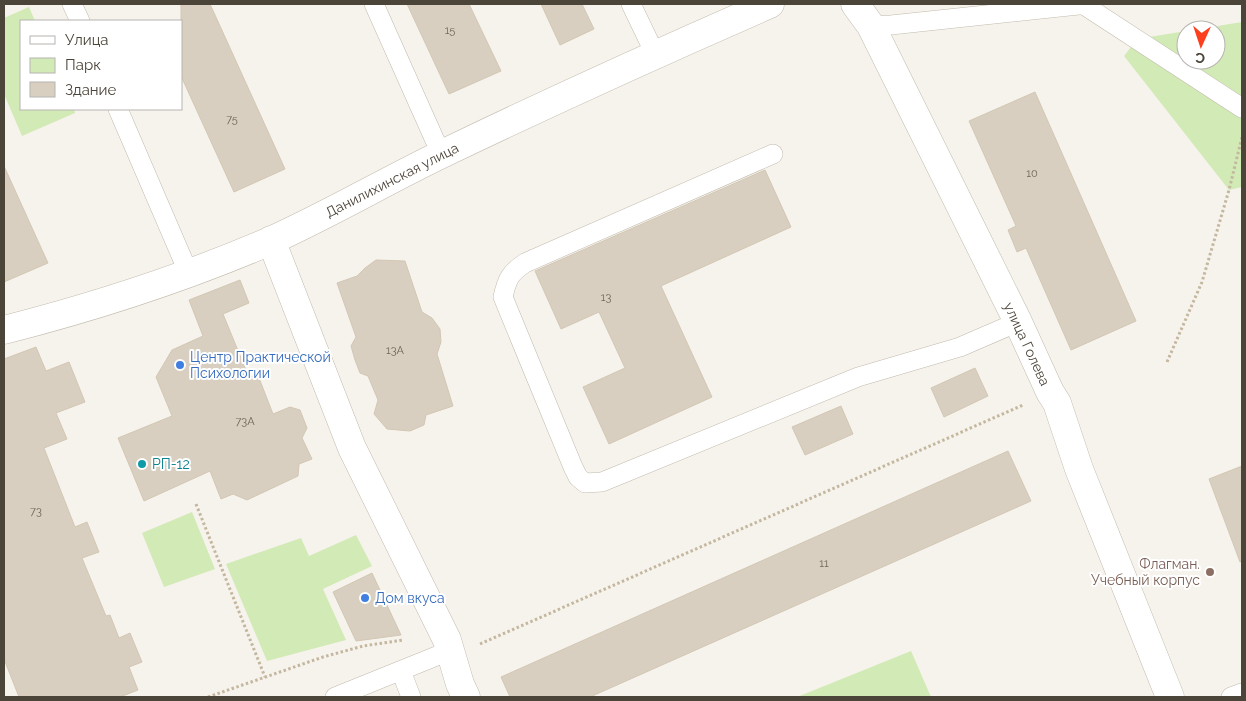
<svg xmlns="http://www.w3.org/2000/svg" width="1246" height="701" viewBox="0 0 1246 701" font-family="Raleway,sans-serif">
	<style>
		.green { fill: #d2eab5 }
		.building { fill: #d8cfc1; stroke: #d3c7b4 }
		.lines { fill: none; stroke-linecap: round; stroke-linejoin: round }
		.lane-casing { stroke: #c2bbae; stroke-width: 20 }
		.street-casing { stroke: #c2bbae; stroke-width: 29 }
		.path { stroke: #c4b79f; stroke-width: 3; stroke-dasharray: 2.5 2.5; stroke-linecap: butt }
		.lane { stroke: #fff; stroke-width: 19 }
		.street { stroke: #fff; stroke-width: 28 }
		.shop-dot { fill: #3f7fe0; stroke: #fff; stroke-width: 2 }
		.culture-dot { fill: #0f9aa8; stroke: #fff; stroke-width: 2 }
		.education-dot { fill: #8d6e63; stroke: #fff; stroke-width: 2 }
		.labels { text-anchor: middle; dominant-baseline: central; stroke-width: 4; stroke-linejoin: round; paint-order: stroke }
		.number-label { font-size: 11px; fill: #6e675b }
		.street-label { font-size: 14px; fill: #4b4439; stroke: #fff }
		.shop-label { font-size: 14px; fill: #366cbe; stroke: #fff; text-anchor: start }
		.culture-label { font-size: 14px; fill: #0d838f; stroke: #fff; text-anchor: start }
		.education-label { font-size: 14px; fill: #785e54; stroke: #fff; text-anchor: end }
	</style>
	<rect width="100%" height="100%" fill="#f6f3ec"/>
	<path class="green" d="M29,7L35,21H21V109H74L75,113L22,136L4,94V18Z
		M1242,22V187L1229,190L1124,56L1137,39L1186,31V60H1216V30H1193Z
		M192,512L215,569L164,587L142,533Z
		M356,535L372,566L323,589L346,640L267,661L226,564L301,538L309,556Z
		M911,651L931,697H797Z"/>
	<path class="building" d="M181,4H210L285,169L234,192L181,76Z
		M407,4H469L501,71L449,94Z
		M541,4H582L594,29L560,45Z
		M1035,92L1136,321L1071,350L1026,248L1017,252L1008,230L1016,226L969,121Z
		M4,166L48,263L4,282Z
		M765,170L791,227L661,286L712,397L609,444L583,387L625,368L599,312L561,329L535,271Z
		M376,260L405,261L422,312L432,318L440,329L441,342L437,354L453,406L426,415L424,425L410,431L387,429L374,414L378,400L368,376L360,373L355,360L351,346L356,337L337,283L357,276L365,268Z
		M240,280L249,303L223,314L248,375L259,378L273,414L290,407L300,410L307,428L302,438L312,459L299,464L298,476L247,500L233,494L221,499L210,471L144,501L118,438L172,416L156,377L172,350L203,336L189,300Z
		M36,347L46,371L69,362L85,402L56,413L67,439L44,448L75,527L87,522L99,552L82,558L106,616L110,615L119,638L130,633L142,662L129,667L138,690L120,697H19L4,659V359Z
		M975,368L988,396L944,417L931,388Z
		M841,406L853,434L805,455L792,427Z
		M1008,451L1031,501L590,697H510L501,677Z
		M1242,466V561L1240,562L1209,479Z
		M372,573L401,635L356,641L333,592Z"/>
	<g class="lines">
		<g class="lane-casing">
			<path id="lane" d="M72,4L80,21
				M374,4L441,154
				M631,4L655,54
				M1084,5L1242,108
				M871,26L891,25L1088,4
				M118,109L189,274
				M773,154L525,263C510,273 507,279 503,297L573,467L578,477L585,483L602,482L858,377L960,347L1018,322
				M401,671L411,697
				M335,697L449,651
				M1231,697L1242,693"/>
		</g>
		<g class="street-casing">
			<path id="street" d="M855,4L871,26L1018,322L1050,392L1057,403L1079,469L1170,697
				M271,240L352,448L447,640L460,684L466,697
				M4,330C94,307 184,278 270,241C328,215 384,182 442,154C550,102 660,52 770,4"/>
		</g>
		<path class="path" d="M1167,362L1202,282L1229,190L1242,137
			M196,504L265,677
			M480,644L1023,405
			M208,697L323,657L363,646L403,640"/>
		<use href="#lane" class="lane"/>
		<use href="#street" class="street"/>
	</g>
	<g class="shop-dot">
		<circle cx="180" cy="365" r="5"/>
		<circle cx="365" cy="598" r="5"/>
	</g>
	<circle class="culture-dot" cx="142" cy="464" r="5"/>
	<circle class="education-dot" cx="1210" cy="572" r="5"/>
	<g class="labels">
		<g class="number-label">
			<text x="450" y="30">15</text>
			<text x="232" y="119">75</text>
			<text x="1032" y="173">10</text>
			<text x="606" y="297">13</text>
			<text x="395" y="350">13А</text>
			<text x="245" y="421">73А</text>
			<text x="36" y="511">73</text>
			<text x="824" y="563">11</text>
		</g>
		<g class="street-label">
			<text transform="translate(392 180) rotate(-27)">Данилихинская улица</text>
			<text transform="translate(1027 344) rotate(65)">улица Голева</text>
		</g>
		<g class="shop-label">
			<text x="190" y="357">Центр Практической<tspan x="190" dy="16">Психологии</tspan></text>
			<text x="375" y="598">Дом вкуса</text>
		</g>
		<g class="culture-label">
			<text x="152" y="464">РП-12</text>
		</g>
		<g class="education-label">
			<text x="1200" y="564">Флагман.<tspan x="1200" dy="16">Учебный корпус</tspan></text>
		</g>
	</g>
	<rect width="1246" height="701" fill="none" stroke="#4b4439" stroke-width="10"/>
	<rect x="20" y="20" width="162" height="90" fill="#ffffff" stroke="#b7b4b0"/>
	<rect x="30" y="36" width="25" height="8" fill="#ffffff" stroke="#b7b4b0"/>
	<text x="65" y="45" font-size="15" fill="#4b4439">Улица</text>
	<rect x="30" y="58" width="25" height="15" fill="#d2eab5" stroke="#b7b4b0"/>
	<text x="65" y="70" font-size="15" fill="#4b4439">Парк</text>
	<rect x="30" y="82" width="25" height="15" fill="#d8cfc1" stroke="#b7b4b0"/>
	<text x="65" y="95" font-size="15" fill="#4b4439">Здание</text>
	<g transform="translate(1201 45) rotate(183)"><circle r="24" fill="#ffffff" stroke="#b7b4b0"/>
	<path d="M0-4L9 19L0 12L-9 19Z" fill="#fc3f1d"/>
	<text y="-8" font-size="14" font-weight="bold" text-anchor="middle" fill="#4b4439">С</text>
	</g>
</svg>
